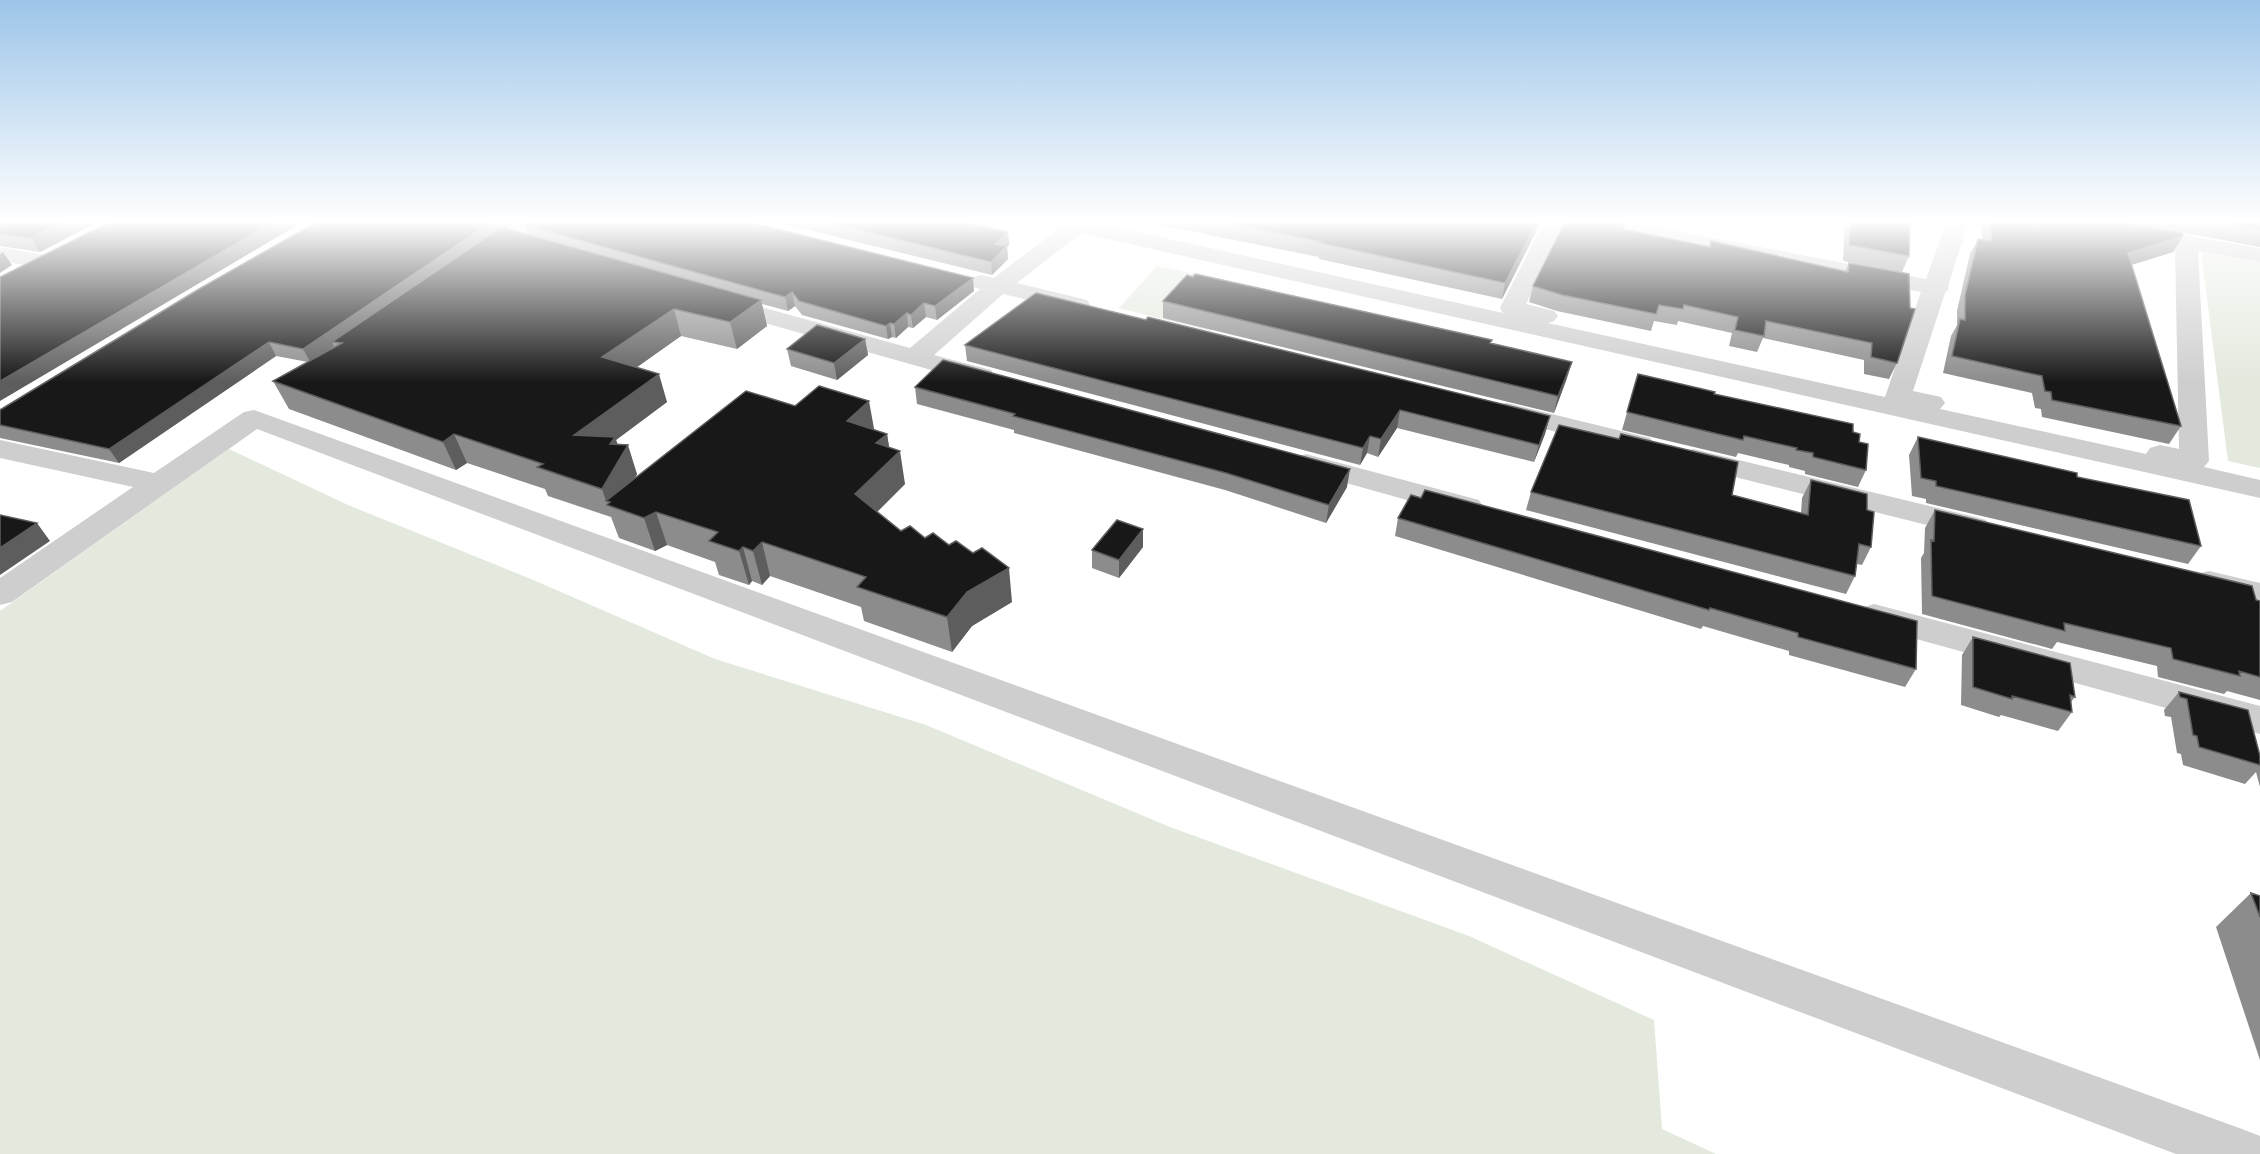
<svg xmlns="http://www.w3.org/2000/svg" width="2260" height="1154" viewBox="0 0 2260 1154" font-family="Mulish,sans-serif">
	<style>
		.green { fill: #e3e9dd }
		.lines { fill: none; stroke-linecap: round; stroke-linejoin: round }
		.minor { fill: #cecece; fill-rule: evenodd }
		.wall { fill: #8c8c8c }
		.shaded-wall { fill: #5d5d5d }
		.building { fill: #181818; stroke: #5d5d5d; stroke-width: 1.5 }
	</style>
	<rect width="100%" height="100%" fill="#fff"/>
	<path class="green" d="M2201,252L2260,262V468L2228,461Z
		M1157,266L1243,284L1211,331L1119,308Z
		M229,449L348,505L531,579L715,659L926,725L1170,827L1469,936L1654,1020L1662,1129L1716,1154H0V611Z"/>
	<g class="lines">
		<path class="minor" d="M522,220H548L493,263L485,265L477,263L473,258L477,253Z
			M1051,220H1095L1093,222L1503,313L1500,308L1545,220H1567L1526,304L1554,311L1558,316L1554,321L1548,323L1885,397L1921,292L1584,227L1576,225L1573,220H1621L1926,279L1947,220H1969L1948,286L1949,288L1945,293L1913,391L1941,397L1945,403L1940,409L2146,454L2150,448L2160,445L2179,449L2175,248L2157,244L2154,239L2157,234L2165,232L2260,248V262L2198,251L2209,461L2204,467L2260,480V498L1081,233L1017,283L1087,300L1090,305L1087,310L1078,312L1003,294L934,355L991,370L995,376L991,382L981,384L712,308L709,303L712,298L721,296L910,348L980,289L973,287L970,282L973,277L982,275L994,278L1059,228L1053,227Z
			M0,247L50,256L54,261L50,266L42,268L0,261Z
			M1507,403L1650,438L1655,444L1650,450L1640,453L1497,417L1493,411L1497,405Z
			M254,410L2242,1129L2260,1136V1154H2176L257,429L12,602L0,605V578L133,487L0,458V440L154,473L244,412Z
			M1693,449L1975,517L1986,520L1991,527L1986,534L1975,537L1683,464L1678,458L1683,452Z
			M1306,454L1479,500L1483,507L1479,514L1468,517L1296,469L1291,463L1296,457Z
			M2209,571L2260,583V605L2197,590L2192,582L2197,574Z
			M1874,604L2260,706V734L1862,624L1857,616L1862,608Z"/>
	</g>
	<path class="wall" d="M0,220H101L40,252L0,246Z
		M320,220H518L506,229L528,234L524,225L974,291L937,320L926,317L913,328L908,327L896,338L892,337L888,339L802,315L795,306L788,311L762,304L767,326L737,349L681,336L636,367L667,402L616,440L618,445L637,474L635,478L874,430L887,434L889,447L905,484L877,512L901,531L1012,602L972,626L952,652L864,621L861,607L770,576L762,585L752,581L749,585L719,575L715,562L667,545L655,551L619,538L611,517L548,496L545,489L467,463L456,470L289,409L273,381L308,362L276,356L119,463L0,438V410Z
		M768,220H955L1008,232L1009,245L1007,247L1008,259L992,275Z
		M1150,220H1542L1502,299L1319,259V257L1150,223Z
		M1845,220H1930L1928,224L1910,221L1909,256L1902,272L1843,261Z
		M1981,220H2109L2183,236L2173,252L2131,265L2181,426L2169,444L2042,417L2041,409L2035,408L2032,393L1943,373L1951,336L1957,325V311L1970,254L1978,239L1982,240Z
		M2116,220H2260V247Z
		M1623,229L1709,247L1845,271L1849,263L1897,363L1889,379L1864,374V360L1763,338L1757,352L1729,346L1732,333L1678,321L1677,325L1654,321L1651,331L1557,311L1529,302L1533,286Z
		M1163,301L1491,343L1567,378L1554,413L1163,318Z
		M1146,320L1550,416L1545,434L1534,462L1397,428L1378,457L1367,453L1360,465L967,361L965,345Z
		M865,339L868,355L837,380L791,366L787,349Z
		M1638,374L1714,394L1853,432L1859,442L1866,470L1858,487L1805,474V471L1789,467V465L1738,453L1736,457L1622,430Z
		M915,387L1347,487L1326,523L1225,490L1014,433V430L917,404Z
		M1918,437L2077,477L2201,546L2188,564L1926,503V499L1912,496L1909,455Z
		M1811,480L1867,510L1871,547L1862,565L1857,564L1855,576L1846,594L1526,510L1531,492L1732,495L1801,513L1802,498Z
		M1421,498L1916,669L1905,687L1789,655V651L1703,626L1701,629L1395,536L1398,518Z
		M1935,510L2260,601V700L2227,691L2224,694L2158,677L2157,666L2057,642L2052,649L1922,614L1921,558L1924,553L1925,528Z
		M1143,547L1119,578L1092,568V550Z
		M1973,637L2075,697L2071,702L2072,712L2058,731L2001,715L1999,717L1961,705L1962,655Z
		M2179,692L2260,754V787L2256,772L2245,784L2183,765L2181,754L2177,753L2171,717L2165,716L2164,710Z
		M2251,893L2260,896V1060L2216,927Z"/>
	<path class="shaded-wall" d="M68,220H101L40,252L31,238Z
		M277,220H306L0,401V381Z
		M494,220H518L339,343L332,342L334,346L311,363L303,349Z
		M1538,220H1542L1502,299L1505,283Z
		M1008,232L1009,245L1007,247L1008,259L992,275L991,262L995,244Z
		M2183,236L2173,252L2118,269L2128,253Z
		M3,252L12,265L0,273V254Z
		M973,278L974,291L937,320L935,306Z
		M792,292L795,306L788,311L785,297Z
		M761,300L767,326L737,349L730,322Z
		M924,303L926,317L913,328L911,315Z
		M674,309L681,336L612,385L602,357Z
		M907,313L908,327L896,338L894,324Z
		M890,323L892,337L888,339L886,326Z
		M865,339L868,355L837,380L834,363Z
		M269,342L276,356L119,463L109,449Z
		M1572,362L1567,378L1554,413L1558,396Z
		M659,374L667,402L616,440L622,456L628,445L637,474L618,509L610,502L606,501L602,489L574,435Z
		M869,401L875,434L847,421Z
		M1400,410L1397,428L1378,457L1381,439Z
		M1550,416L1545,434L1534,462L1539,445Z
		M454,434L467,463L456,470L443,442Z
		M887,434L891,459L900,451L905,484L861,528L855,494L876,443Z
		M1370,436L1367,453L1360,465L1363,448Z
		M1350,469L1347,487L1326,523L1329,505Z
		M656,512L667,545L655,551L644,518Z
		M37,523L50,541L0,575V548Z
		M1143,529V547L1119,578V560Z
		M762,542L770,576L762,585L753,551Z
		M743,547L752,581L749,585L739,551Z
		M1009,568L1012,602L972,626L952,652L947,617L967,592Z"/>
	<path class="building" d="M0,220H68L31,238L0,234Z
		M114,220H277L0,381V277Z
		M320,220H494L303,349L269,342L109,449L0,425V410L199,289Z
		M530,220H741L973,278L935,306L924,303L911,315L907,313L894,324L890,323L886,326L799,301L792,292L785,297L524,225Z
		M819,220H955L1008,232L995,244L1007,246L991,262Z
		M1213,220H1538L1505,283L1320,243L1322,242Z
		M1566,220H1623L1625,221L1623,229L1710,247L1711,241L1848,272L1849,263L1909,274L1910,308L1915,309L1897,363L1871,357L1872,343L1766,321L1764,336L1735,330L1738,317L1684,305L1683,309L1659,305L1656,314L1562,295L1533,286Z
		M1851,220H1910L1909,256L1849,245Z
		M1990,220H2109L2182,233L2183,236L2128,253L2181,426L2052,400L2051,392L2045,391L2042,376L1952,356L1960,319L1965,320V295L1978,239L1992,241Z
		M2210,220H2260V229Z
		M501,227L761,300L730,322L674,309L602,357L659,374L574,435L615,437L610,444L628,445L602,489L537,467L543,464L454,434L443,442L273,381L342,343L332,342Z
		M1195,274L1492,340L1490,343L1572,362L1558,396L1163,301L1187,275L1193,277Z
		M1036,293L1146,320L1148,317L1550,416L1539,445L1400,410L1381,439L1370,436L1363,448L965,345Z
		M817,325L865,339L834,363L787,349Z
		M943,360L1350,469L1329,505L1226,473L1013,416L1015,414L915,387Z
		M1638,374L1715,392L1714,394L1853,424V432L1860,434L1859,442L1868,444L1866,470L1813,457V453L1796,450L1797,448L1744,436L1743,440L1627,412Z
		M819,386L869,401L847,421L887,434L876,443L900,451L855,494L901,531L910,526L925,538L933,533L949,545L956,541L973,553L982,548L1009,568L967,592L947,617L857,587L866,577L762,542L753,551L743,547L739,551L709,541L718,532L656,512L644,518L607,505L610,502L606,501L746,391L795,406Z
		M1559,425L1619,439L1621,434L1738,462L1732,495L1808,515L1811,480L1867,494V510L1874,512L1871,547L1859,544L1855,576L1531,492Z
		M1918,437L2077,473V477L2189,500L2201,546L1936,486V481L1921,478Z
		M1425,490L1917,621L1916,669L1798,637V633L1710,608L1709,610L1398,518L1411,495L1421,498Z
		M1935,510L2252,586L2256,600L2260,601V677L2239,671L2240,676L2173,659L2171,648L2064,623L2065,631L1932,596L1931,540L1934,541Z
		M0,515L37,523L0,548Z
		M1117,520L1143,529L1119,560L1092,550Z
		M1973,637L2070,663L2075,697L2070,695L2072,712L2012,696V699L1973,687Z
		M2179,692L2248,710L2260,756V765L2199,747L2197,736L2193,735L2187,699L2180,697Z
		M2251,893L2260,896V917Z"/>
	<linearGradient id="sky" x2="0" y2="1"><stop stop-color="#9dc5e9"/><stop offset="0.58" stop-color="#fff"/><stop offset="1" stop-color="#fff" stop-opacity="0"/></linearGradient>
	<rect width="2260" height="382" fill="url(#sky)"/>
</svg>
